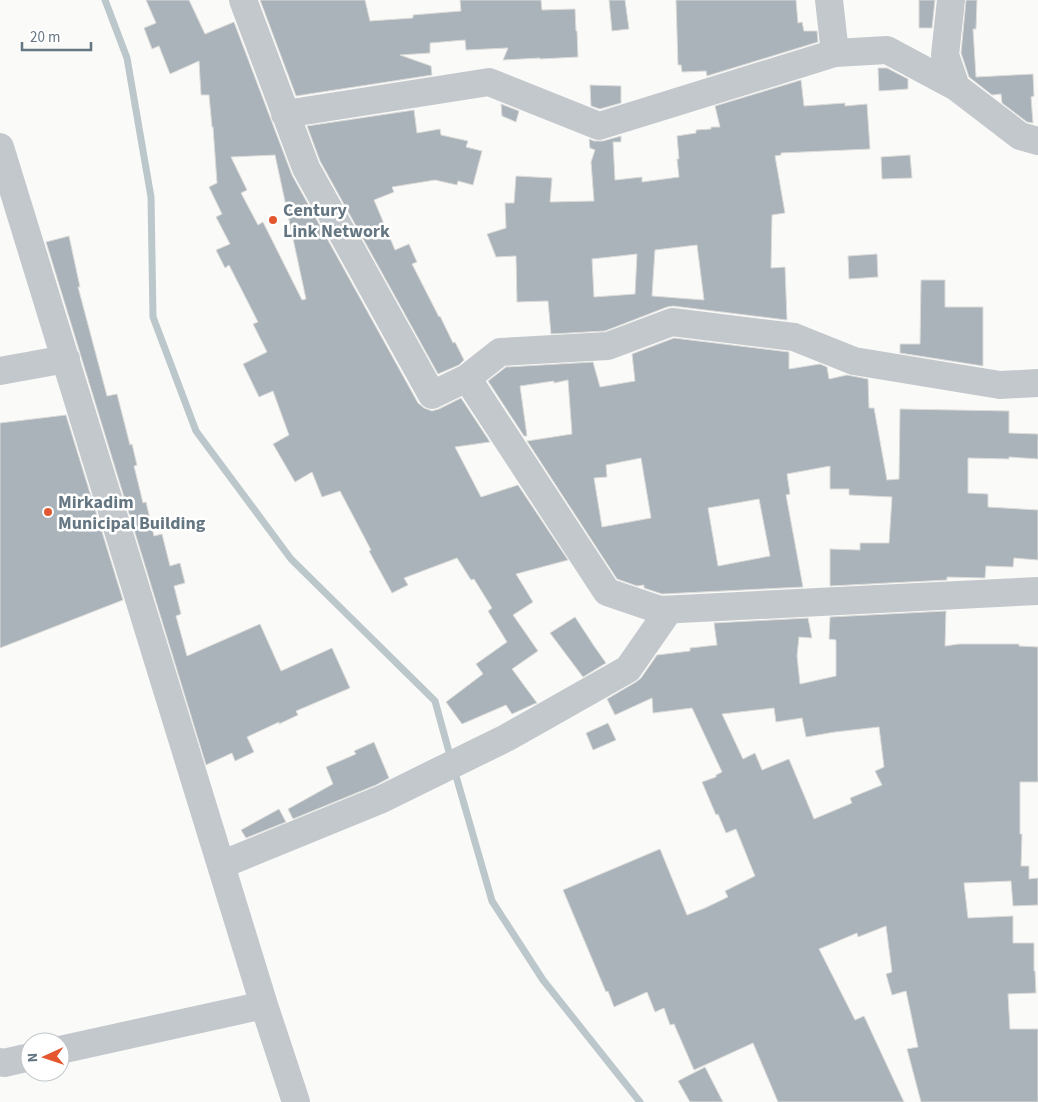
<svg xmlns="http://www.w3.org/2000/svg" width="1038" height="1102" viewBox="0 0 1038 1102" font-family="'Source Sans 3',sans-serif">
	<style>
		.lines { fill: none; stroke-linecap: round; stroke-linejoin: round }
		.stream { stroke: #bbc7cb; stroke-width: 7 }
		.building { fill: #aab3b9; stroke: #dcdcda; fill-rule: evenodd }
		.minor { stroke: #c3c8cc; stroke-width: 28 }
		.poi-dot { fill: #e4572e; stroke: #fff; stroke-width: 2 }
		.labels { text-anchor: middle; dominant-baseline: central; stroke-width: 5; stroke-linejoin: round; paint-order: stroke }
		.poi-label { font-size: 18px; font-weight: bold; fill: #657683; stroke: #fff; text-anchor: start }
	</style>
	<rect width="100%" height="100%" fill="#fafaf8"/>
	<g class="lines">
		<path class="stream" d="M105,0L127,58L151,197L153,317L196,431L291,559L435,701L451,759
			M454,769L492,901L543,980L640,1102"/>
	</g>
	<path class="building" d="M146,0H189L205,34L234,22L292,175L418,403L424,408L432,411L439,409L461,398L490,442L455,447L481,497L518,485L568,560L516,574L533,602L513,615L538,651L512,669L537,703L534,704L512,714L506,705L462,724L446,702L483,674L476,664L507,642L488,611L492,608L474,579L471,580L457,558L404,578L408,585L392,593L369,551L371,550L340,491L322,497L312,472L295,482L273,444L289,435L273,391L259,397L243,364L267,352L253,324L258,322L229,265L225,268L216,250L230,244L216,217L222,214L209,187L217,183L213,127H212L209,95H201L199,61L170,74L159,46L152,49L144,28L156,23ZM275,155L306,299L302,300L263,222L258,225L241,193L247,190L231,157Z
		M260,0H365L370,21L413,18V15L461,11L460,0H541L542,10L575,9L576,31H577L578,57L540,59V58L503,60L508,48L466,50L465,40L430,43V53L400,55L431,66L432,75L296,96Z
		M609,0H625L629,29L612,31Z
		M676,0H796L798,23L802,22L804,31H817L818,42L707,76L706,71L682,72L681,65H678Z
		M919,0H935L932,28H919Z
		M966,0H977L976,29H973L976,77L1033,74L1034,96L1031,97L1033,123L1027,122L1002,103L1001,94L992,95L969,77L961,53Z
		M878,68H887L908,79V89L879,91Z
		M801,80L804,106L845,103V106L867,104L870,149L781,153V155L775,156L785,213L772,215L771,268L785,267L787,320L673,306L667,307L605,331L551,334L548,301L517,302L516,256L496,257L487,234L506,228L505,203H514L516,176L552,178L550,202L594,201L591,162L595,150L590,148L589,139L594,141H603L621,136V142H613L615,180L642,177V182L679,177L677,159H679L677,136L696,133V130L711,129V127H720L715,106ZM697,245L704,300L652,296L655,250ZM637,254L635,294L594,297L592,259Z
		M590,85L621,86V103L600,109L591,106Z
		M501,104L519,111L516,122L502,116Z
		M414,110L417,133L440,129L441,135L468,141L466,147L482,151L473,185L458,181L457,185L435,180L392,187L394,192L374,200L395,250L409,244L417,262L412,264L439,317L440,316L453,343L455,342L464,360L459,365L438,374L320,161L307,126Z
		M910,155L912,178L882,179L881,157Z
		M69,236L80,287H78L107,396L117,394L130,445L132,444L137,465L134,466L143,503L146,502L154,536L162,534L170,566L180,563L185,583L174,586L181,614L176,616L187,656L260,624L281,671L332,648L350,688L296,711L298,715L279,724V722L247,737L254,752L235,761L232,753L206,765L46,242Z
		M877,254L878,277L849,279L848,256Z
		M921,280H945V307H983V366L900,353V344H920Z
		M674,338L789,352V369L820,364L827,367L829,379L847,375L868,379L869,408H874L887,480L899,479L900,409L1009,411V433L1038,434V459L1009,457V459L968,458V493L988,494V507L1038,510V560L1014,558L1013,567L986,566L985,578L947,577V580L830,586V549L860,550V543H889L892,497L849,495V489H830V466L787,474L790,494L786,495L803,587L662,594L644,588V585L637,586L617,579L527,441L572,434L568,380L554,383V381L520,386L527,436H524L488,381L506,367L593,362L600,387L635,381L632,354ZM641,458L651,518L602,527L594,478L607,477L606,465ZM759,499L770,556L718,566L708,508Z
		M66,415L123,600L0,648V423Z
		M946,611L945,646L959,644H1019V646L1038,647V782H1020V834H1022L1021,866H1029V879L1038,878V905L1013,906L1011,881L964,883L968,918L1013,916V943H1034V971H1035L1036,993L1008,994L1010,1029H1038V1102H921L907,1049L918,1047L906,991L892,995L886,974L892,972L886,926L858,937L857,933L819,949L855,1020L864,1016L904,1102H778L753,1043L694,1070L674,1024L670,1025L664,1008L655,1012L647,992L614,1007L608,991L606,992L563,890L660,849L687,915L705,908L728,897L725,891L755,876L736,829L726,833L718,814L716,815L702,782L716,777V775L722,772L692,708L653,713L652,698L615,715L607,699L636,682L641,678L657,655L690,651V648L717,645L714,623L808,618L812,638L799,637L797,656L800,684L836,676V640L829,639L830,617ZM774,708L776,722L802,718L806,737L835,732L879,727L884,767L875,771L882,785L850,798L852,803L814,819L789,759L762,770L755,753L743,759L722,714Z
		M575,617L594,646L606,663L583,677L550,633Z
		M608,723L616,740L593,750L586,733Z
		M374,742L389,778L376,785L293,819L288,809L333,784L326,767L356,754L354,751Z
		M279,809L286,822L246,838L241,830Z
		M705,1067L723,1102H690L678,1081Z"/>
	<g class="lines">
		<path class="minor" d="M243,0L306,168L432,395L467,378L607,592L660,610L1038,591
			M951,0L945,55L956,87
			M835,53L887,50L956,87L1020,136L1038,141
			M285,114L489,82L599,126L835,53L829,0
			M0,147L264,1005L296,1102
			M0,371L66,359
			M467,378L500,352L608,346L672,322L794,337L854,361L1000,385L1038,383
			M221,865L382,799L506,738L531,724L628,669L669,610
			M60,1050L264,1005
			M0,1062L4,1063L30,1057"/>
	</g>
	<g class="poi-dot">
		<circle cx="273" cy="220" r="5"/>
		<circle cx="48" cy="512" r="5"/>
	</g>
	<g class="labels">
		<g class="poi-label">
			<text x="283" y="210">Century<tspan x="283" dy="21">Link Network</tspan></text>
			<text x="58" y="502">Mirkadim<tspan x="58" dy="21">Municipal Building</tspan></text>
		</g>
	</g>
	<g transform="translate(45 1057) rotate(267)"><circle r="24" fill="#ffffff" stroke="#c1c8cd"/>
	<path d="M0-4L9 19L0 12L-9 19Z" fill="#e4572e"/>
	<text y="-8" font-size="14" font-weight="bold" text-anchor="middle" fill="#657683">N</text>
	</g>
	<path d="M22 42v8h69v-8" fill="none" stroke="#657683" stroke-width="2.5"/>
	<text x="30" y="42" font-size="15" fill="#657683" stroke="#ffffff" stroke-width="4" paint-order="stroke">20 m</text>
</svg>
